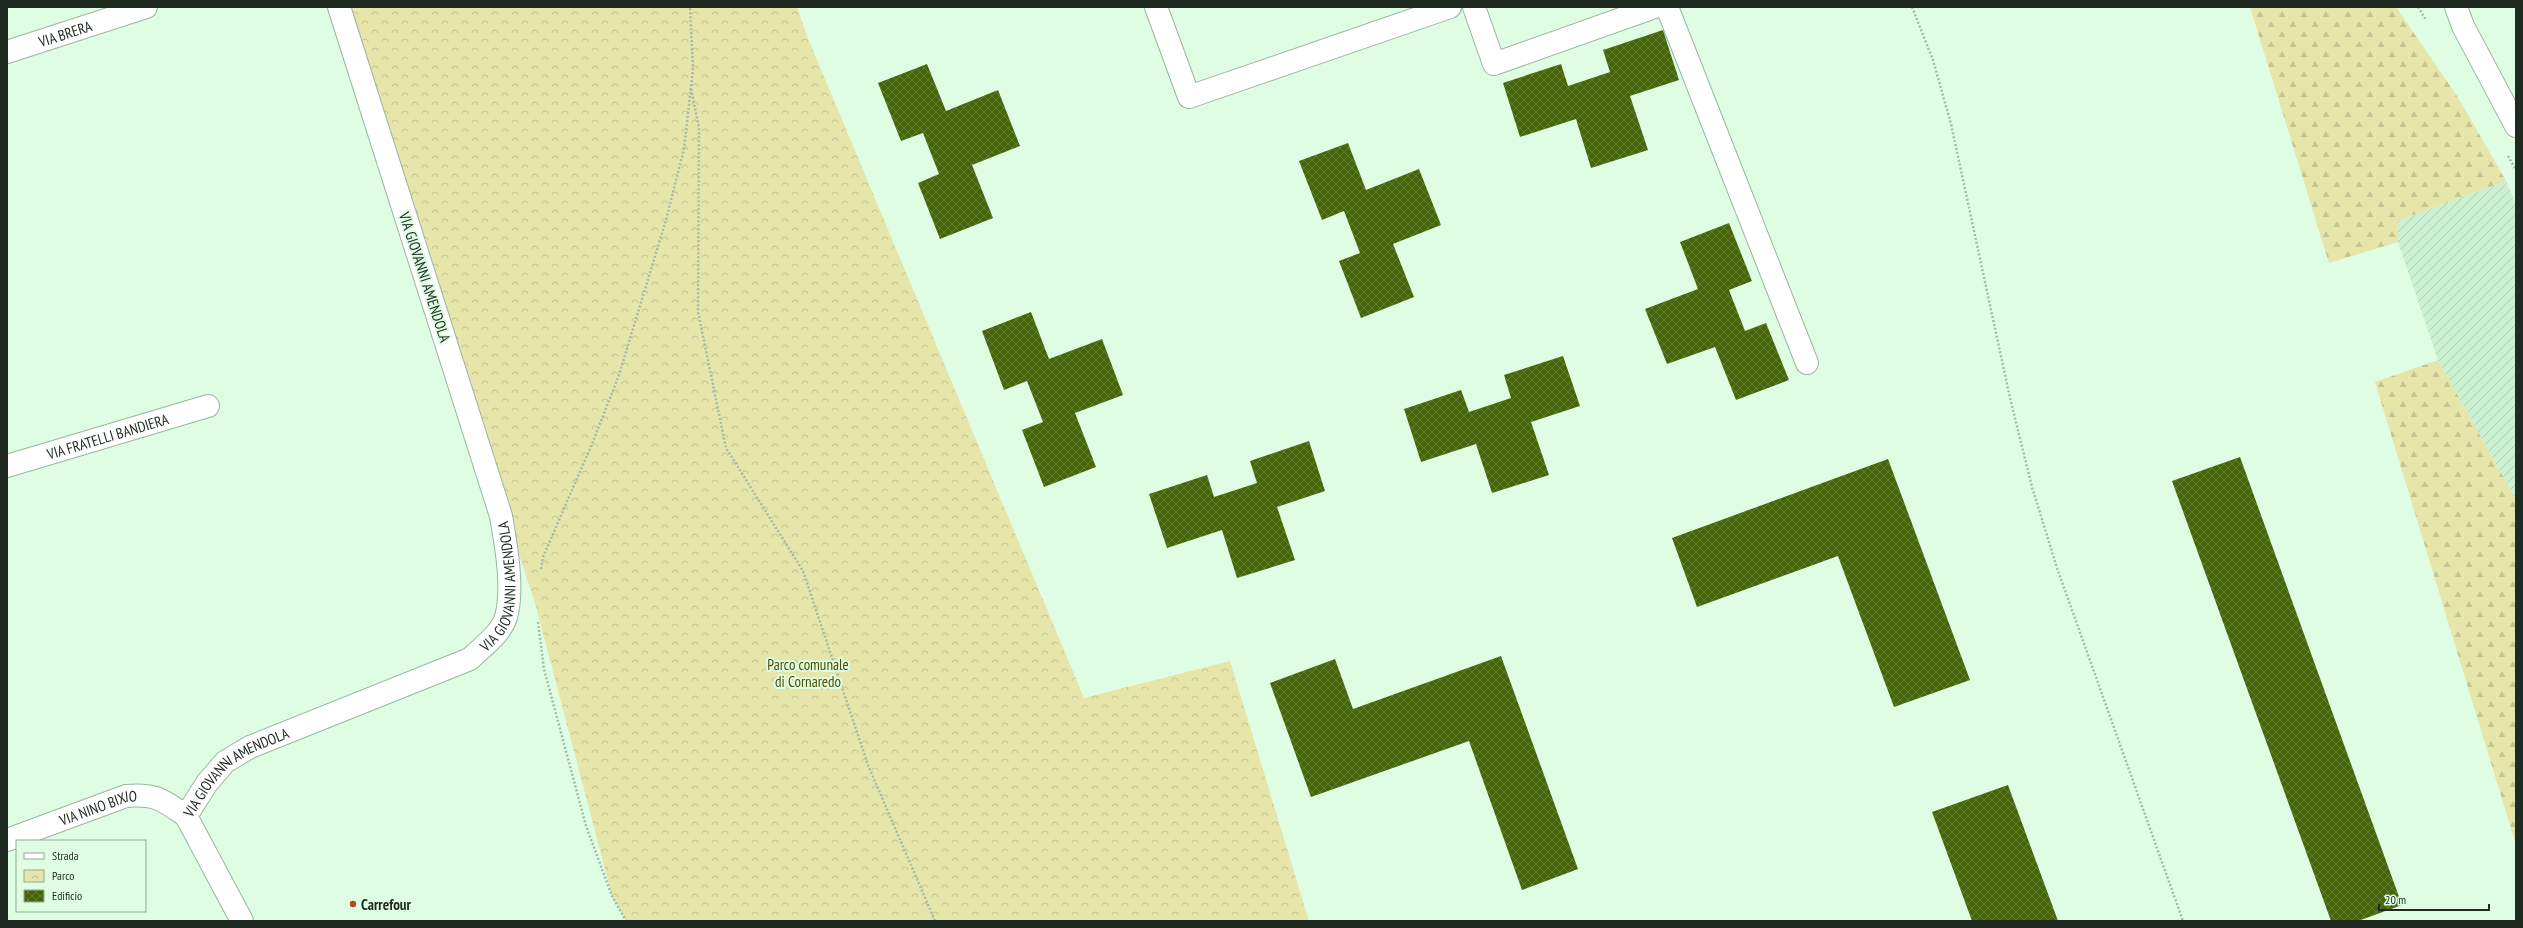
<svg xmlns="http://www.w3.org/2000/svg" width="2523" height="928" viewBox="0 0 2523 928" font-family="'PT Sans Narrow',sans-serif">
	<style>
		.industrial { fill: url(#industrial-furrows) }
		.forest { fill: url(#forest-firs) }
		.park { fill: url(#park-crowns) }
		.building { fill: url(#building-cross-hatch) }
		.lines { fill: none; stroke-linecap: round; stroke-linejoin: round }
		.minor-casing { stroke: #99b69e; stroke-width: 24 }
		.path { stroke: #a3bca7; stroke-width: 2.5; stroke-dasharray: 2 2; stroke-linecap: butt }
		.minor { stroke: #fff; stroke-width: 22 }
		.poi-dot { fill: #b24d1e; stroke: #defde3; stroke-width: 1.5 }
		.labels { text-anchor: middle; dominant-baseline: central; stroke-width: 4; stroke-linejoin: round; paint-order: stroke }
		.street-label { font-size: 15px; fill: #1f2a21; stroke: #defde3 }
		.park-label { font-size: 15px; fill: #504d00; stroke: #defde3 }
		.poi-label { font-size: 15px; font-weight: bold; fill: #1f2a21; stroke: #defde3; text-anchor: start }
	</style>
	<defs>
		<pattern id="industrial-furrows" width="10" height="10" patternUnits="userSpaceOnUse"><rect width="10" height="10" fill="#ccf1d2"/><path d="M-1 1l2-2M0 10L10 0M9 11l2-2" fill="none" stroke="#afcfb4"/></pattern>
		<pattern id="forest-firs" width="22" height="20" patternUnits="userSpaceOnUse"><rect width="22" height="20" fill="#e6e5aa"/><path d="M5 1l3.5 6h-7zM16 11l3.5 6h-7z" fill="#c5c592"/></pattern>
		<pattern id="park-crowns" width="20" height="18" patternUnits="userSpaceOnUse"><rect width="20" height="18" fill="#e6e5aa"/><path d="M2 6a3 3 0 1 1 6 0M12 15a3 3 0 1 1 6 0" fill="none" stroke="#c5c592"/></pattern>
		<pattern id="building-cross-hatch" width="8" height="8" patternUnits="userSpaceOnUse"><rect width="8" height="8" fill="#456508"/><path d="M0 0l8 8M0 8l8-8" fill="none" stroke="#637c35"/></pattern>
	</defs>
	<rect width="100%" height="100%" fill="#defde3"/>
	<path class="industrial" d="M2506,181L2516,205V500L2438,360L2398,242L2397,221Z"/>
	<path class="forest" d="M2250,7H2396L2459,99L2506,181L2397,221L2398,242L2329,263Z
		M2438,360L2516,500V845L2375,382Z"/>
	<path class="park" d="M340,7H797L807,36L1084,698L1230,661L1309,921H626L612,896L535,603Z"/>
	<path class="building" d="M1663,30L1679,80L1630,96L1648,150L1591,168L1576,119L1520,137L1503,83L1561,64L1568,86L1610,72L1603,50Z
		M927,64L946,111L998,90L1020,146L972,165L993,218L940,239L918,183L939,174L923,133L901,141L878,83Z
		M1348,143L1366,190L1419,169L1441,225L1393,244L1414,297L1361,318L1339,261L1360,253L1344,211L1322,220L1299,161Z
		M1729,223L1752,281L1729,290L1745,331L1766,323L1789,380L1736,400L1715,347L1667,364L1645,309L1698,289L1680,242Z
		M1031,312L1049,359L1102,339L1123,395L1075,413L1096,467L1044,487L1022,430L1043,422L1027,381L1004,390L982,331Z
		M1563,356L1580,406L1531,422L1549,475L1492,493L1476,444L1421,462L1404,409L1461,390L1469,412L1511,398L1504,375Z
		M1309,441L1325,491L1277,507L1295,560L1237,578L1222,530L1167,548L1149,494L1207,475L1214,497L1257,483L1250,461Z
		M2240,457L2402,905L2358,921H2331L2172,481Z
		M1888,459L1970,680L1894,707L1838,556L1697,607L1672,538Z
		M1501,656L1578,869L1522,890L1469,741L1311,797L1270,683L1335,659L1353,709Z
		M2008,785L2058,921H1972L1932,812Z"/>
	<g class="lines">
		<g class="minor-casing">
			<g id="minor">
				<path d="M1156,7L1189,97L1450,7"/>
				<path d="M1474,7L1494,64L1655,7"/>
				<path d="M1667,7L1807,363"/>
				<path d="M2456,7L2463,26L2516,126"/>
				<path id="s1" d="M7,52L146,7"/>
				<path id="s2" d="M7,466L208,406"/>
				<path id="s3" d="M7,840L126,796C155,793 163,800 186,816"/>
				<path id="s4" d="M242,921L186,816L207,783L225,762L250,747L470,659C482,647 501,634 506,617C514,589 506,545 501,516L339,7"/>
			</g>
		</g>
		<path class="path" d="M1912,7L1933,60L1951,124L2010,398L2032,487L2057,568L2183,921
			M2418,7L2426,20
			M691,89L699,128L698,312L726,448L803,571L868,765L935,921
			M2508,156L2516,170
			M541,569L543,557L592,444L619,375L666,220L684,149L691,87L693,69L690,7
			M538,622L544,669L586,826L612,896L626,921"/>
		<use href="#minor" class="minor"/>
	</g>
	<circle class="poi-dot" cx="353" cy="904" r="4"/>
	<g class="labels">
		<g class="street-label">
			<text stroke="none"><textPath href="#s1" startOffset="61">VIA BRERA</textPath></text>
			<text transform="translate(425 277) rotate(72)">VIA GIOVANNI AMENDOLA</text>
			<text stroke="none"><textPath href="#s2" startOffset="105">VIA FRATELLI BANDIERA</textPath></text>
			<text stroke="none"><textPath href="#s4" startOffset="536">VIA GIOVANNI AMENDOLA</textPath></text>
			<text stroke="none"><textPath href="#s4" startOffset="188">VIA GIOVANNI AMENDOLA</textPath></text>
			<text stroke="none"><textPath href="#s3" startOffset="97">VIA NINO BIXIO</textPath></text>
		</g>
		<g class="park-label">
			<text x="808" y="664">Parco comunale<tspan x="808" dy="17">di Cornaredo</tspan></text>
		</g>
		<g class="poi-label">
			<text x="361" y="904">Carrefour</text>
		</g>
	</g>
	<rect width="2523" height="928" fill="none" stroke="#1f2a21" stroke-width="16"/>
	<rect x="16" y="840" width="130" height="72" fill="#defde3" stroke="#92a995"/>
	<rect x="24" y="853" width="20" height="6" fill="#ffffff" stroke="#92a995"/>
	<text x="52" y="860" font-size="12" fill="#1f2a21">Strada</text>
	<rect x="24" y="870" width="20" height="12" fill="url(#park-crowns)" stroke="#92a995"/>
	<text x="52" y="880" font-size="12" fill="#1f2a21">Parco</text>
	<rect x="24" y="890" width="20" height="12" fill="url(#building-cross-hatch)" stroke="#92a995"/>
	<text x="52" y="900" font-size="12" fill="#1f2a21">Edificio</text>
	<path d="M2379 904v6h110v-6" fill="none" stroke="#1f2a21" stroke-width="2"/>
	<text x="2385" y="904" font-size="12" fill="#1f2a21" stroke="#defde3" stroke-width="3" paint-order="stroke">20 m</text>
</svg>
